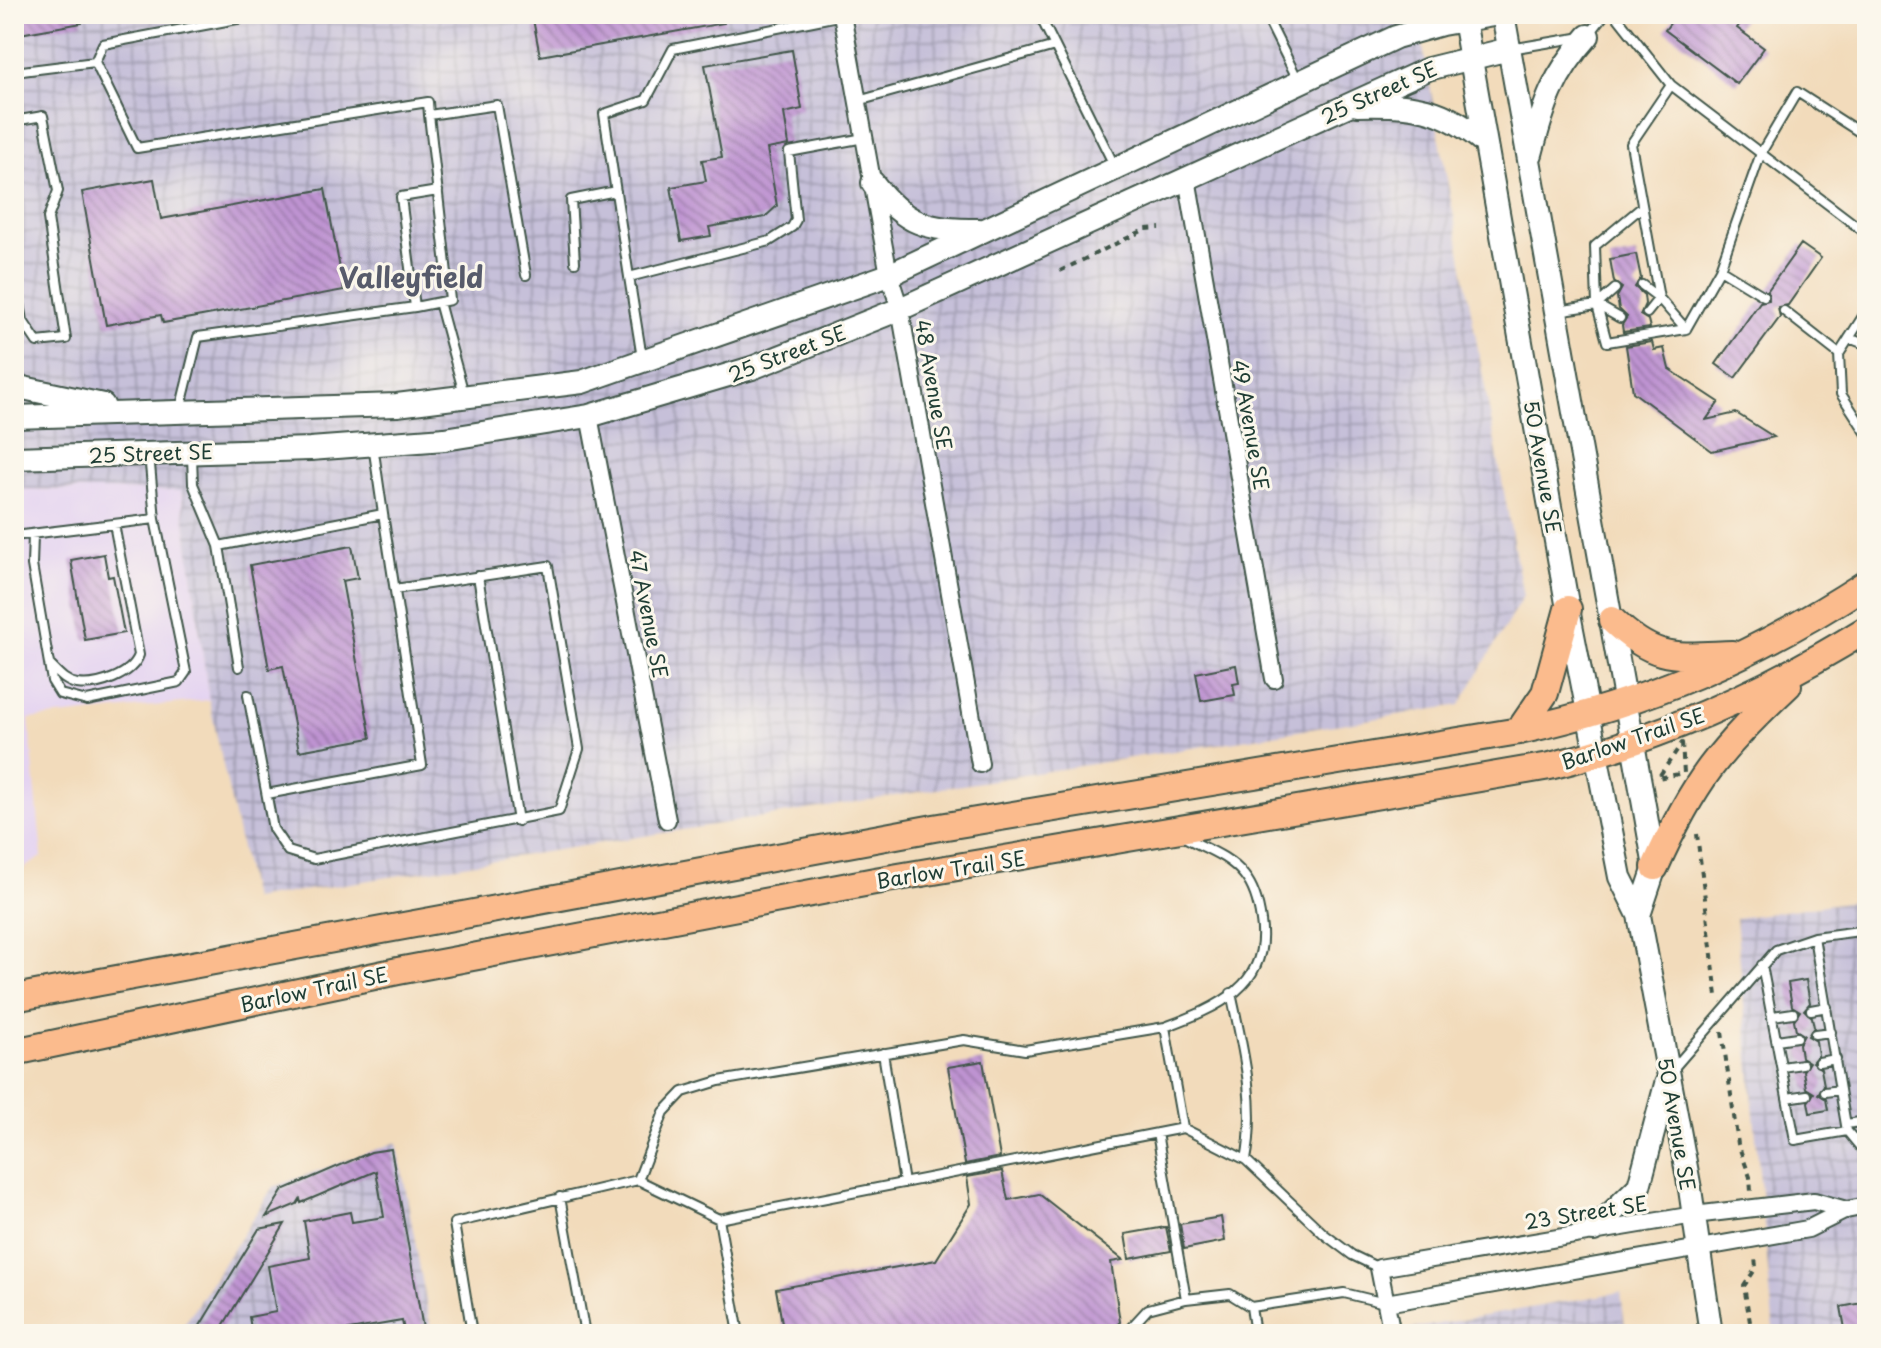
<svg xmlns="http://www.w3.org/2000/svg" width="1881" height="1348" viewBox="0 0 1881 1348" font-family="'Playpen Sans',sans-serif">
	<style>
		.built { fill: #e4d3f1 }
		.industrial { fill: url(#industrial-grid) }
		.building { fill: url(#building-back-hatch) }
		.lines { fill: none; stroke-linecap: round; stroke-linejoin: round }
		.service-casing { stroke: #3f5548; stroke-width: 12 }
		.minor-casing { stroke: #3f5548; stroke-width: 20 }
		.tertiary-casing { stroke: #3f5548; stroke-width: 26 }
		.primary-casing { stroke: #3f5548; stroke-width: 30 }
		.path { stroke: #3f5548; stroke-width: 4; stroke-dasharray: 6 6; stroke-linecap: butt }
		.service { stroke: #fff; stroke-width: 8 }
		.minor { stroke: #fff; stroke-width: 16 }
		.tertiary { stroke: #fff; stroke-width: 22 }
		.primary { stroke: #fbbb8d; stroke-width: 26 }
		.labels { text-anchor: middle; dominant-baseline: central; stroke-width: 6; stroke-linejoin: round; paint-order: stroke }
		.street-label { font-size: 20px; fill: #1f3d34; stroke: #fbf7ec }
		.district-label { font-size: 28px; font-weight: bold; fill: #575b6b; stroke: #fbf7ec }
	</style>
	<defs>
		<pattern id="industrial-grid" width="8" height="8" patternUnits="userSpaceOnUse" patternTransform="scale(2)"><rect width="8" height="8" fill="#c6c0d9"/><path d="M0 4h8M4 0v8" fill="none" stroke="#a09db1"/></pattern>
		<pattern id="building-back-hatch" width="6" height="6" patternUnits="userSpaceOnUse" patternTransform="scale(2)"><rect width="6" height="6" fill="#be93d1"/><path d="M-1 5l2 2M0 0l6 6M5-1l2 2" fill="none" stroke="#9a79aa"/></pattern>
	</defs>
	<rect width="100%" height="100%" fill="#fbf7ec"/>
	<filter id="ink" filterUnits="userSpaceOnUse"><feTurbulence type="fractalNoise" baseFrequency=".0125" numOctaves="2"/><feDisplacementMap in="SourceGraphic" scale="16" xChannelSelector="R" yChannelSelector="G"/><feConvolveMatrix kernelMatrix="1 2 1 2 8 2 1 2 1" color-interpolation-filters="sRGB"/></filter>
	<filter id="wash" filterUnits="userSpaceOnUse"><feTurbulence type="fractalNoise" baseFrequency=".006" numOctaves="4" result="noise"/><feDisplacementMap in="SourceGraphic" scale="32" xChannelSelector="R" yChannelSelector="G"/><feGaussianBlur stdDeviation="1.8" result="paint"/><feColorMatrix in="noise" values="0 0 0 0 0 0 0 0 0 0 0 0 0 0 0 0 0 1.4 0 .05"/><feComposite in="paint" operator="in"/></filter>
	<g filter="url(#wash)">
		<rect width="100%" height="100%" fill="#f2dbbb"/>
		<path class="built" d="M14,489L181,491L209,700L29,719L42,857L14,874Z"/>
		<path class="industrial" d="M14,14H1417L1523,596L1460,705L252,899L209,700L181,491L14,489Z
			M1867,899V1334H1774L1736,918Z
			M397,1142L432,1334H178L273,1187Z
			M1621,1292L1626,1334H1381Z"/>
		<g id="blocks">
			<path class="building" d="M14,14H81L82,23L14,35Z
				M532,14H723L724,23L540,56Z
				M1677,14H1747L1737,28L1764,48L1737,84L1665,30Z
				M792,50L802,109L784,113L789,145L767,149L777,206L765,217L709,227L711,236L681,241L671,187L706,181L702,160L722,157L705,65Z
				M154,179L161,219L325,189L344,290L163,323L161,315L106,325L82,192Z
				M1801,244L1821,258L1788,305L1778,307L1780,317L1735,378L1716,364L1760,302L1769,300L1768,290Z
				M1636,254L1641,278L1635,287L1644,295L1645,304L1640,315L1648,320L1650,328L1623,332L1622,325L1627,317L1619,309L1617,297L1622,288L1614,282L1610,259Z
				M1652,342L1654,350L1664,348L1669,369L1719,402L1706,420L1736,413L1774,437L1712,451L1633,392L1626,346Z
				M352,546L358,578L342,581L371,738L299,751L283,666L269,669L250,565Z
				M104,554L108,577L113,576L124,633L85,640L71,560Z
				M1236,665L1239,683L1233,684L1235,695L1201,701L1196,673Z
				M1806,980L1810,1003L1804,1010L1812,1017L1814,1027L1808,1036L1816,1041L1818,1055L1812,1062L1821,1069L1824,1085L1818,1094L1826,1099L1828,1110L1810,1113L1808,1102L1814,1093L1806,1088L1803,1071L1809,1062L1801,1057L1799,1044L1804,1035L1796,1030L1794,1020L1800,1011L1792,1006L1788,983Z
				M983,1061L1000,1157L965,1164L948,1067Z
				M391,1149L424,1334H405L402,1321L326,1334H252L249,1317L276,1312L268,1266L310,1258L304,1221L350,1212L352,1222L384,1217L376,1171L301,1203L300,1199L297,1204L266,1217L283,1190L371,1152Z
				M1002,1171L1008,1200L1039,1194L1123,1260L1111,1262L1120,1322L1107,1334H784L776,1289L936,1260L971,1204L967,1177Z
				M1221,1217L1225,1241L1184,1249L1180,1224Z
				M285,1224L218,1334H195L259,1229Z
				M1166,1227L1171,1251L1129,1259L1125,1234Z
				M1867,1302V1334H1846L1841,1307Z"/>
		</g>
	</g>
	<g filter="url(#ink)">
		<use href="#blocks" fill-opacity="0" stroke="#3f5548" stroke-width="2"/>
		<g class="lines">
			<g class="service-casing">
				<path id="service" d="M1039,14L1115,167
					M1265,14L1299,82
					M1615,14L1671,85L1631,144L1659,298L1647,313
					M1510,49L1588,36L1605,14
					M95,62L103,44L264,14
					M14,72L95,62L137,148L428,102L429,115L450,300L415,307L401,197L438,191
					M1671,85L1867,234
					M858,101L1055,46
					M429,115L497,105L526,275
					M14,121L43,116L58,191L48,218L66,339L37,342L23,321L14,268
					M1642,207L1595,246L1597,305L1607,342L1686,329
					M575,262L571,200L616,191
					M1720,269L1761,153L1797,92L1867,137
					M629,277L604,114L646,100L673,49L843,15
					M1642,285L1659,298L1686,329L1720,269L1764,296
					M439,302L464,394
					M1597,305L1615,289
					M1867,310L1839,354L1841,394L1867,434
					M1557,311L1597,305L1620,318
					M1784,311L1839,354
					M1849,338L1867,345
					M642,358L629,277L770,241L792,227L796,220L789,152L864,138
					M180,410L198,337L415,307
					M192,456L193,484L219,546
					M33,535L32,565L52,681L60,694L87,701L179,682L186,672L155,519L149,454
					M14,536L155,519
					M478,576L518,821
					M50,665C58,673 65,682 77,684C98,687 132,675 139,655L114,524
					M239,667L219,546L383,514L373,445
					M248,695L273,829L288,851L314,859L559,811L579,749L548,566L395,589
					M14,728L15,734
					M267,794L422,765L383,514
					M1814,937L1847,1131L1861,1148L1867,1149
					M1762,965L1795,1140L1847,1131
					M1231,993C1243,1049 1257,1104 1246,1160
					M1811,1010L1827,1007
					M1773,1016L1793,1013
					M1165,1027C1217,1008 1271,985 1261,921C1259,906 1254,887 1244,875C1230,856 1202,847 1182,836
					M1815,1034L1831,1032
					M1777,1040L1797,1037
					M883,1053L904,1183
					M1819,1062L1836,1059
					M1782,1067L1802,1064
					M1673,1069L1776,950L1814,937L1867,930
					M1825,1092L1840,1090
					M1787,1098L1807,1095
					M1846,1124L1867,1121
					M1157,1133L1186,1299
					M638,1180L719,1219L739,1334
					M560,1197L585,1334
					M719,1219L1183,1128L1246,1160L1324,1234L1352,1255L1379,1268
					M1251,1307L1255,1334
					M472,1334L454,1223L638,1180L664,1112L683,1092L719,1081L964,1040L1025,1050L1165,1027L1183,1128
					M1125,1334L1148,1309L1186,1299L1230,1294L1251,1307L1344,1293L1385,1303"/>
			</g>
			<g class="minor-casing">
				<path id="minor" d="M842,14L889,275L900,309L980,764
					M1187,178L1274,679
					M589,416L667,820
					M1386,1303L1808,1229L1846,1210L1867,1206
					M1392,1334L1379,1268L1694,1215L1814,1201L1846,1210"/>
			</g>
			<g class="tertiary-casing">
				<path id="tertiary" d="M1463,14L1568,609L1620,877L1639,915L1690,1189L1711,1334
					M1503,14L1655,867L1639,915
					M1357,105C1412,104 1443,106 1486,144
					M1531,154C1544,104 1553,75 1588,36
					M873,183C905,225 927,230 979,230
					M14,386L103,405
					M14,417L397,405L582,382L889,275L1396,37L1442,24L1499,14
					M14,458L310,449L445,439L589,416L752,368L900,309L1428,69L1509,49
					M1594,1230L1639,1186L1666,1084"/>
			</g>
			<g class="primary-casing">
				<path id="primary" d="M1612,620C1656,662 1675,656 1732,654
					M1519,731L1545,693L1568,609
					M1655,867C1694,780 1719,750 1788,685
					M14,998L934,828L1519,731C1647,703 1757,655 1867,583
					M14,1052L398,971L875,881L1550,766C1663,738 1769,690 1867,629"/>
			</g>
			<path class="path" d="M1060,271L1146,229L1160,228
				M1682,743L1684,773L1658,778Z
				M1697,834L1717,996
				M1722,1032L1738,1144L1750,1177L1751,1192
				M1752,1334L1744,1286L1756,1268L1755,1257"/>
			<use href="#service" class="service"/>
			<use href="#minor" class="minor"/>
			<use href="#tertiary" class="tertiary"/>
			<use href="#primary" class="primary"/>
		</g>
	</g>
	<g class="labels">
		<g class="street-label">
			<text transform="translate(1379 92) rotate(-24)">25 Street SE</text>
			<text transform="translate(787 353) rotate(-21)">25 Street SE</text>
			<text transform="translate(934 385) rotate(80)">48 Avenue SE</text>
			<text transform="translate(1251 425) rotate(80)">49 Avenue SE</text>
			<text transform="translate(151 453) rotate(-2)">25 Street SE</text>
			<text transform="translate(1543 467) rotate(80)">50 Avenue SE</text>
			<text transform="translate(649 614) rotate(79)">47 Avenue SE</text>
			<text transform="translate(1633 738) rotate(-19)">Barlow Trail SE</text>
			<text transform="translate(951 869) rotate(-9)">Barlow Trail SE</text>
			<text transform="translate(314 989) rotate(-12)">Barlow Trail SE</text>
			<text transform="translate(1677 1124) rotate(80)">50 Avenue SE</text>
			<text transform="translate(1586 1212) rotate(-9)">23 Street SE</text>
		</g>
		<g class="district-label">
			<text x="411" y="276">Valleyfield</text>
		</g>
	</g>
	<rect width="1881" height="1348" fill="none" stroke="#fbf7ec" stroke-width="48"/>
</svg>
